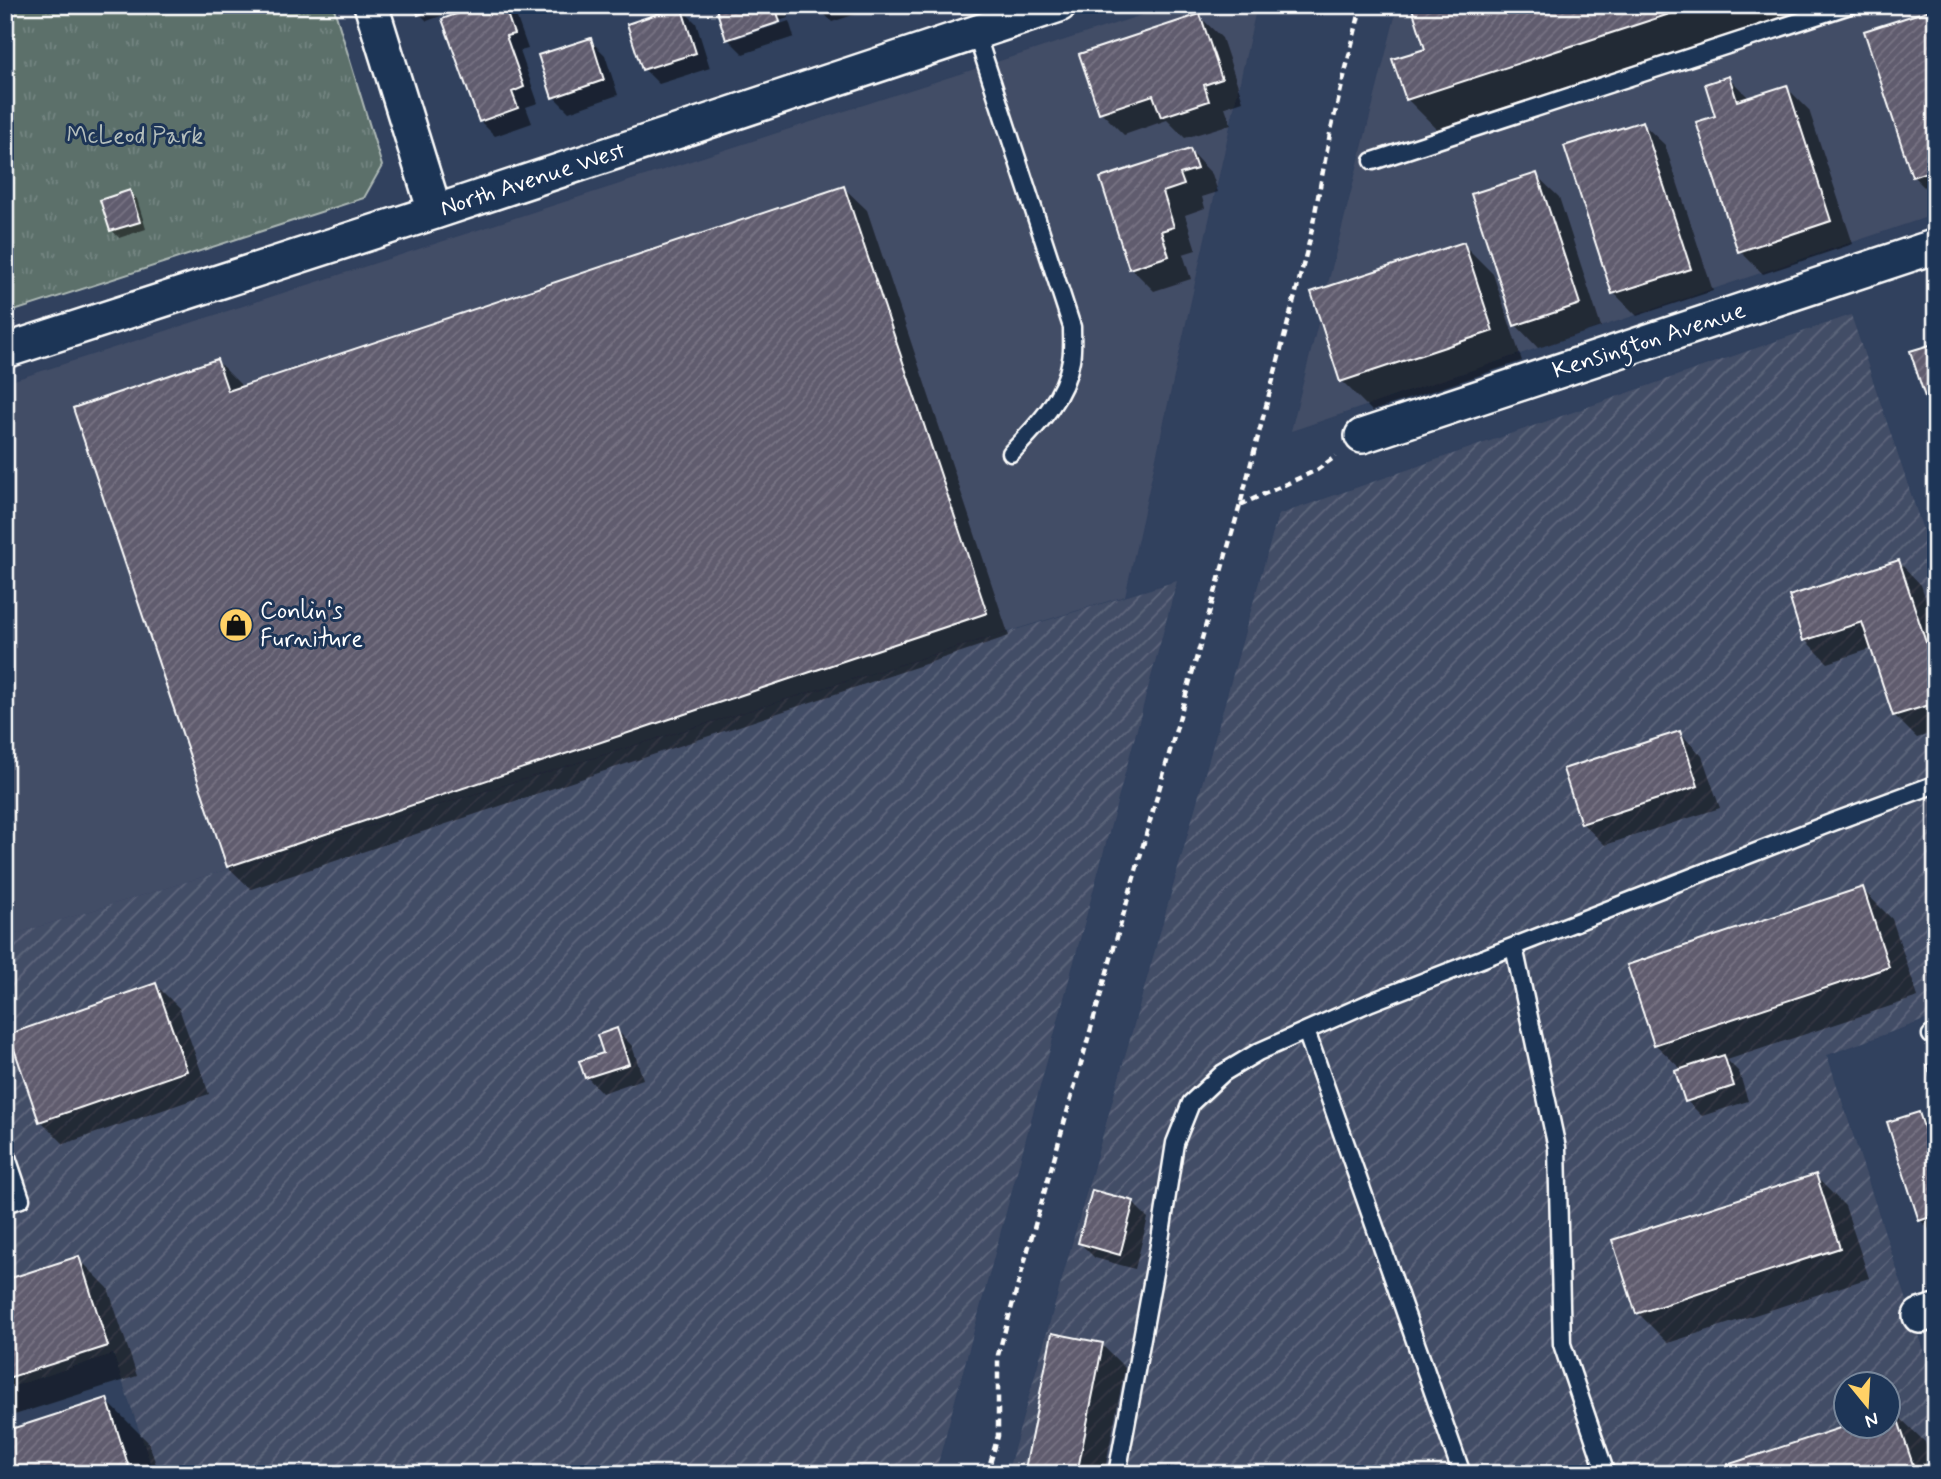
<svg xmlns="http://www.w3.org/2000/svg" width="1941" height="1479" viewBox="0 0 1941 1479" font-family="Mynerve,sans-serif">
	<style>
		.built { fill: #434d66 }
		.industrial { fill: url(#industrial-furrows); fill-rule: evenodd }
		.park { fill: url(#park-tufts); stroke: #adb8b5; stroke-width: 2 }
		.shadow { fill: #0007 }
		.building { fill: url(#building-hatch); stroke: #fff; stroke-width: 2 }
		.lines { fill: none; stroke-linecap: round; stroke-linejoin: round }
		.lane-casing { stroke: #fff; stroke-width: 21 }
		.street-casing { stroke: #fff; stroke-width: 38 }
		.path { stroke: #fff; stroke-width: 4.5; stroke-dasharray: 7 5; stroke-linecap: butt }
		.lane { stroke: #1d3557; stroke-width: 16 }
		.street { stroke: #1d3557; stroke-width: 33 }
		.labels { text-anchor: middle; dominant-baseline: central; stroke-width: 6; stroke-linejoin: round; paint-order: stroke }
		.park-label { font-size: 24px; fill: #b5bfbc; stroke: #1d3557 }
		.street-label { font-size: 24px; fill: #fff; stroke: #1d3557 }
		.poi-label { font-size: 24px; fill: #fff; stroke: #1d3557; text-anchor: start }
	</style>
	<defs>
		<pattern id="industrial-furrows" width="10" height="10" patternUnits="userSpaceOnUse" patternTransform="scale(1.75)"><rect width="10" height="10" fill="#434d66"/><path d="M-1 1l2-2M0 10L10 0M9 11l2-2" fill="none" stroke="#5f687d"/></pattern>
		<pattern id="park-tufts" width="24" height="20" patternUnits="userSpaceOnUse" patternTransform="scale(1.75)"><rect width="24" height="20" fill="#5b706b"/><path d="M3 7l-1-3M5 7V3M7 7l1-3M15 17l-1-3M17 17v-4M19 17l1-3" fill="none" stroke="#748581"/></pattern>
		<pattern id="building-hatch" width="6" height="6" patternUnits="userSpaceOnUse" patternTransform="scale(1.75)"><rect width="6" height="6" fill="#605c6e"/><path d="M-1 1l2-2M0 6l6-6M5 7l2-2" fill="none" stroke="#787484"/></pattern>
	</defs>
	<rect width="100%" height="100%" fill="#31415e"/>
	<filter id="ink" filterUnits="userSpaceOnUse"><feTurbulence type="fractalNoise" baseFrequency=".0143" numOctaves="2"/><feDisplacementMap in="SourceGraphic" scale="14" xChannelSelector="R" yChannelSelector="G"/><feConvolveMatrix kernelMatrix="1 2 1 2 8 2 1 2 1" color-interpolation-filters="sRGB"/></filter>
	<g filter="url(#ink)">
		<path class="built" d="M1173,5H1257L1125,596L5,937V383Z
			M1398,5H1936V214L1291,431Z"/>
		<path class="industrial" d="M1851,315L1936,569V1016L1827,1055L1936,1390V1474H1007L1278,515ZM1846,1384H1888V1426H1846Z
			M1177,581L935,1474H154L113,1354L5,1389V937Z"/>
		<path class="park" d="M5,5H333L382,166L364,198L5,314Z"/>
		<path class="shadow" d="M417,5H459L460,9L427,21L420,14Z
			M486,5H506L516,15L528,49L520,51L538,103L526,107L532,123L495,136L480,121Z
			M566,5H592L572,12Z
			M717,5H784L788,18L734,35V39L789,21L794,37L743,54L728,39Z
			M816,5H883L832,22Z
			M1413,5H1818L1437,129L1407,99L1427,50Z
			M681,8L696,23L710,68L659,84L644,69Z
			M1936,9V199L1913,176Z
			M1199,16L1222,38L1243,101L1225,107L1231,124L1185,138L1167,120L1124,135L1101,112Z
			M590,40L605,55L618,95L569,112L554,97Z
			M1729,78L1750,99L1786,87L1809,110L1853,244L1763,274L1740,251L1717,117Z
			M1642,123L1665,145L1713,291L1637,316L1614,293Z
			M1190,151L1212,174L1218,192L1202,197L1205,208L1185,215L1196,250L1183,254L1191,279L1154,291L1131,268L1102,179Z
			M1536,175L1559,197L1601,327L1538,348L1516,325Z
			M844,188L867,210L1009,636L251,889L228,867L217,361L240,384L241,389Z
			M130,192L137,199L146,229L119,238L112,230Z
			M1463,244L1493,274L1522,361L1372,411L1342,381Z
			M1899,562L1921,585L1936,629V732L1917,738L1894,715L1873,648L1828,663L1805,640Z
			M1680,733L1702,756L1720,808L1605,845L1582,823Z
			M1862,889L1892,919L1918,997L1727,1060L1739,1072L1748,1101L1702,1116L1687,1101L1682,1070L1655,1044Z
			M156,985L179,1008L209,1094L64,1144L41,1121L11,1035Z
			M617,1030L632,1046L643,1079L602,1093L587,1077L606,1054Z
			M1918,1114L1933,1129L1936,1137L1935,1235L1920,1220Z
			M1815,1176L1845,1206L1869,1278L1668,1343L1638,1313Z
			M1133,1203L1148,1218L1135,1269L1095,1258L1080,1243Z
			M78,1258L108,1288L137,1376L5,1418V1282Z
			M1102,1345L1125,1368L1104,1474H1026Z
			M106,1400L149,1443L159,1474H5Z
			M1895,1413L1925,1442L1935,1474H1705L1888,1426Z"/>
		<path class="building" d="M415,5H445L418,15Z
			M481,5H504L514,34L506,36L524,87L512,92L518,108L479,122L442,19Z
			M715,5H775L780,22L726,40Z
			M1411,5H1697L1406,100L1392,59L1425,49Z
			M681,6L696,53L642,70L627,24Z
			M1936,8V169L1912,177L1864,31Z
			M1200,14L1222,79L1204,85L1209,101L1161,117L1153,95L1099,113L1079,54Z
			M591,38L604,80L552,98L538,55Z
			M1729,76L1737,101L1787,85L1831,221L1738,252L1696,122L1715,116L1705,84Z
			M1643,121L1691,269L1612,294L1564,146Z
			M1190,149L1197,169L1180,174L1184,185L1163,192L1174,227L1161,231L1169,256L1129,269L1100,178Z
			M1537,173L1580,304L1514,326L1471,194Z
			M844,186L987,613L227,867L73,408L217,359L228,391Z
			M130,190L140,222L110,231L100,200Z
			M1464,242L1493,331L1340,382L1311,292Z
			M1936,343V428H1935L1910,351Z
			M1899,560L1936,673V703L1893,716L1862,622L1803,641L1789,596Z
			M1680,731L1698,786L1581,824L1563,769Z
			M1863,887L1889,967L1654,1045L1627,965Z
			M156,983L187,1071L39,1122L9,1034Z
			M617,1028L629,1064L585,1078L579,1061L603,1053L597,1035Z
			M1724,1055L1734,1086L1685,1102L1675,1071Z
			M1936,1062V1092L1927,1065Z
			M1919,1112L1936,1165V1215L1919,1221L1887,1122Z
			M1816,1174L1840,1248L1636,1314L1612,1240Z
			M1092,1190L1134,1201L1120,1255L1078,1243Z
			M79,1256L108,1346L5,1379V1280Z
			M1052,1333L1103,1343L1077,1474H1024Z
			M107,1398L131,1474H5V1431Z
			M1895,1411L1916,1474H1699L1846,1426H1888V1413Z"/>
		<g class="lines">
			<g class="lane-casing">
				<path id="lane" d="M976,33L1072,327C1072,338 1073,350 1071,360C1065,398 1036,427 1011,453
					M1373,161L1850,5
					M1514,947L1557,1148L1562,1344L1606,1474
					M1306,1031L1462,1474
					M1931,1035L1936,1033
					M5,1151L21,1199L5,1204
					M1117,1474L1160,1240L1175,1143L1191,1103L1223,1073L1258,1052L1371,1002L1833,822L1936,784"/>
			</g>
			<g class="street-casing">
				<path id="street" d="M371,5L435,212
					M5,351L435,212L1059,5
					M1362,436L1936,246
					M1920,1316L1936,1311"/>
			</g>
			<path class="path" d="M1240,505L1317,470L1336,456
				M987,1474L998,1436V1355L1240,505L1310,239L1330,134L1360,11L1363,5"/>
			<use href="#lane" class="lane"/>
			<use href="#street" class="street"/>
		</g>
	</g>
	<defs>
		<g id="shop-disc" transform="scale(1.75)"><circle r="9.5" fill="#ffd166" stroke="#1d3557"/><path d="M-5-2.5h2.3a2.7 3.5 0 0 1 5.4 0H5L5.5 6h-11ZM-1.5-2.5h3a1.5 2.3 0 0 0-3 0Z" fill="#111"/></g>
	</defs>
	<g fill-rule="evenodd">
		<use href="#shop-disc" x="236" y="625"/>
	</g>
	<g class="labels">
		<g class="park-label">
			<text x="135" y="136">McLeod Park</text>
		</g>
		<g class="street-label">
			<text transform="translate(533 180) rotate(-18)">North Avenue West</text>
			<text transform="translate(1649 341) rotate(-18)">Kensington Avenue</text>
		</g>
		<g class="poi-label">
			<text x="260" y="611">Conlin's<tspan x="260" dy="28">Furniture</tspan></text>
		</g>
	</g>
	<rect width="1941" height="1479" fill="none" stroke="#1d3557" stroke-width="28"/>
	<rect x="14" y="14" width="1913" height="1451" fill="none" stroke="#fff" stroke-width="2.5" filter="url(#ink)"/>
	<g transform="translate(1867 1405) rotate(162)"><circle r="33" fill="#1d3557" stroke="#77869a" stroke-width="2"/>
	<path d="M0-5L12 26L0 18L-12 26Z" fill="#ffd166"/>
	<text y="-10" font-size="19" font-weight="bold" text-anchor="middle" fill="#ffffff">N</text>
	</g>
</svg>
